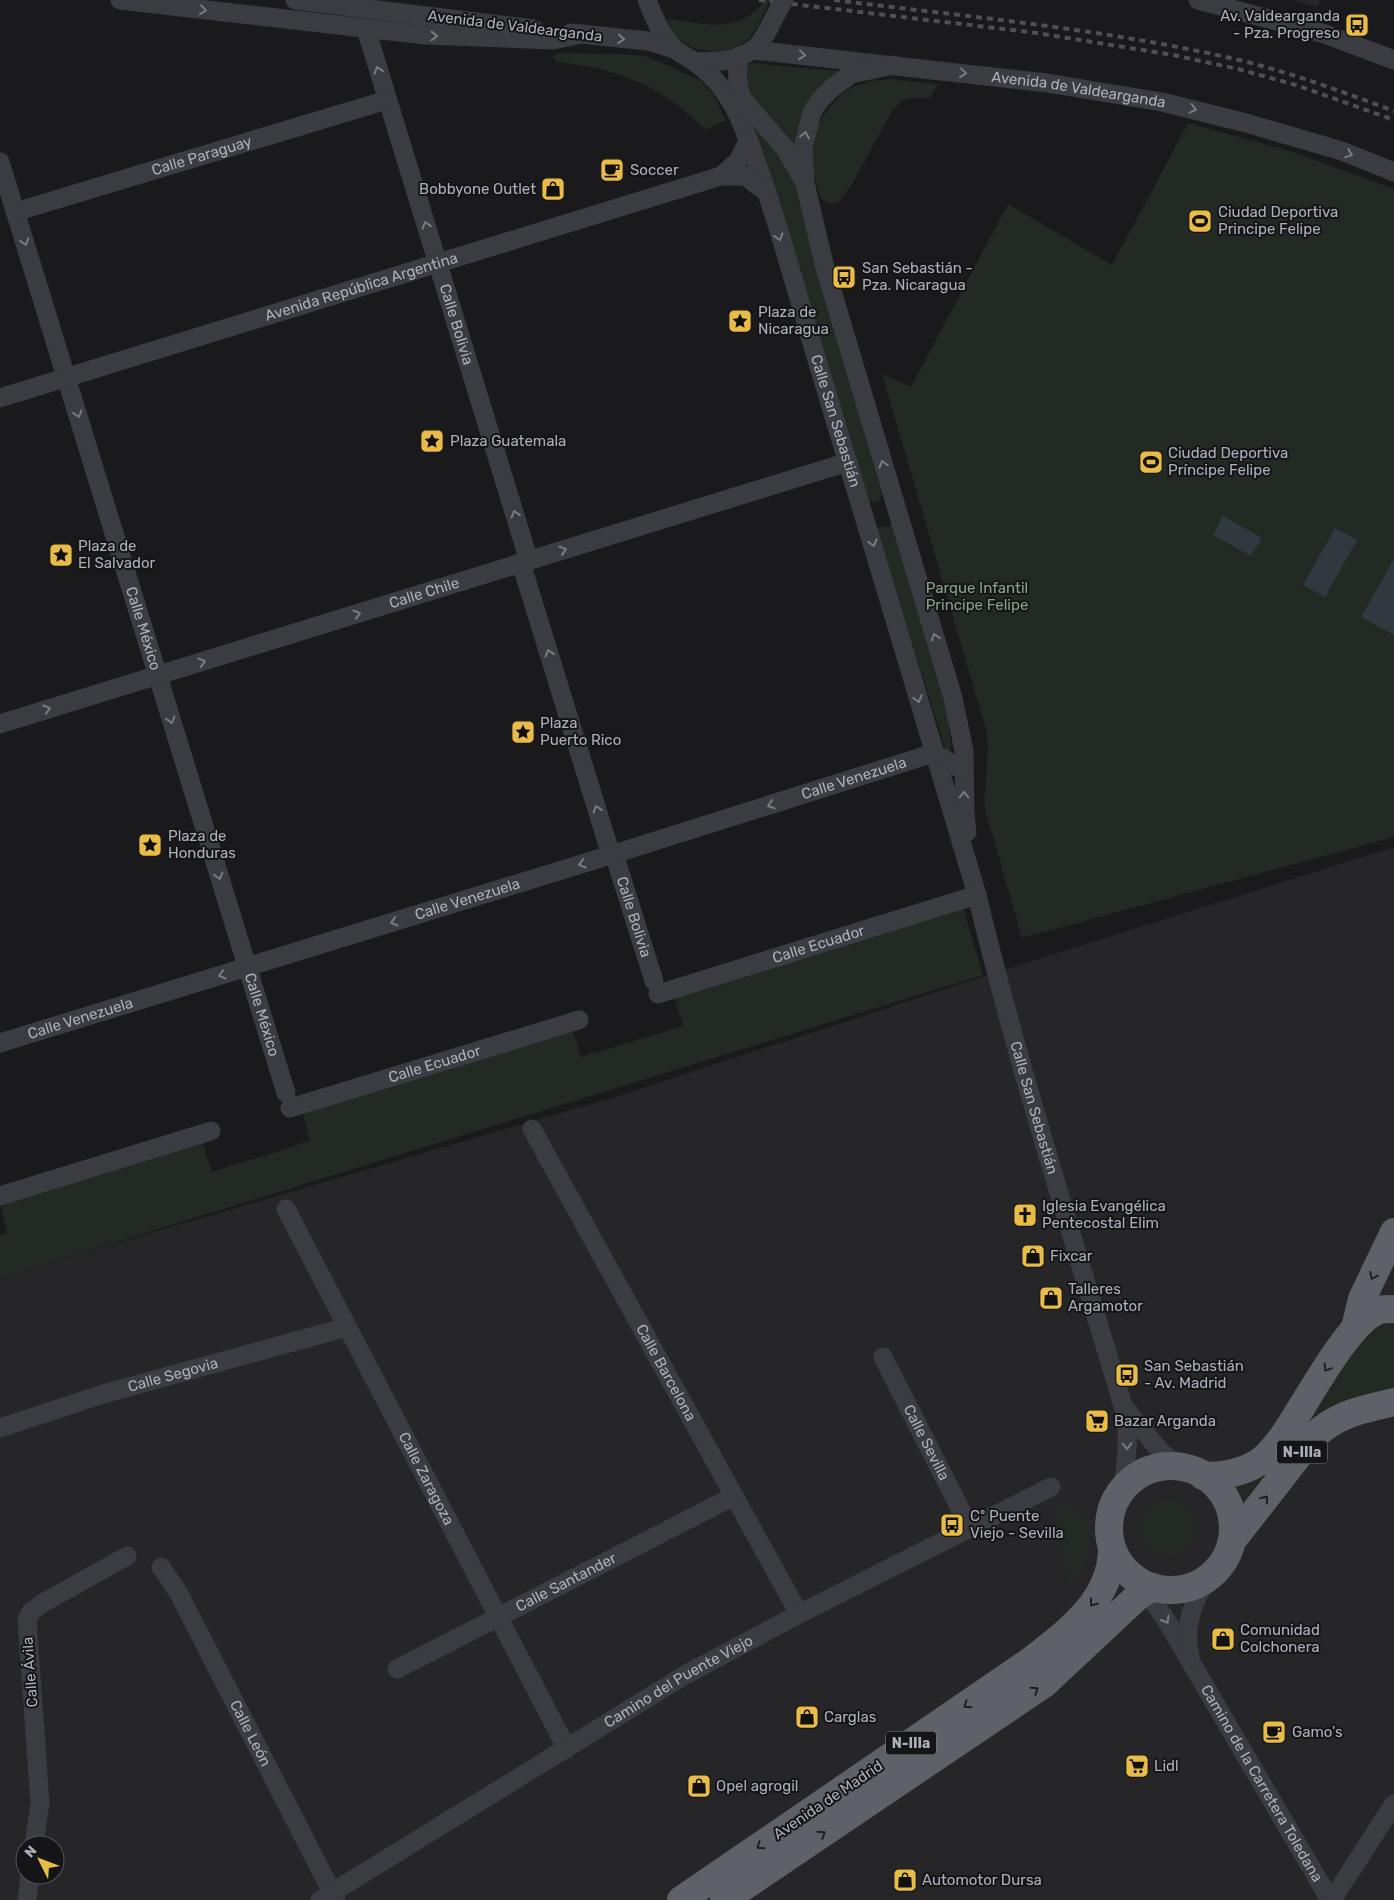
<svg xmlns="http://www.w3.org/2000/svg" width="1394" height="1900" viewBox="0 0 1394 1900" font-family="Rubik,sans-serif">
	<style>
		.built { fill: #262629; fill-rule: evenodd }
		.green { fill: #222a23 }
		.water { fill: #303840 }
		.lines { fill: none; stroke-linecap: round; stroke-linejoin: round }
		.minor { stroke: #3b3c41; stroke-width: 19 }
		.trunk { stroke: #5f6168; stroke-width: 28 }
		.rail { stroke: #4e5056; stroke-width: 4; stroke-dasharray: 6 5; stroke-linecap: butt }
		.minor-bridge { stroke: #3b3c41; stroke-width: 19 }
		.oneway { stroke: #7a7c84 }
		.oneway2 { stroke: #202023 }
		.labels { text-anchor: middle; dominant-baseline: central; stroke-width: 4; stroke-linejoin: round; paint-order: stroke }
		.shield { fill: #151517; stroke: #7f828a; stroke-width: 1 }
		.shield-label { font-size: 14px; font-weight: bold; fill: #adb0bb }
		.poi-label { font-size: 15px; fill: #adb0bb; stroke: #151517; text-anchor: start }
		.street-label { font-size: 15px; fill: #adb0bb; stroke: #151517 }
		.park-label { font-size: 15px; fill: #86a489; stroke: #151517 }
	</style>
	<rect width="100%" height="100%" fill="#1a1a1c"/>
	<path class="built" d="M1291,0H1320L1318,7Z
		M1394,847V1900H0V1277L615,1097L997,972ZM25,1845H55V1875H25Z"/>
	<path class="green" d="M765,0H770C764,13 758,30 747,40C727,58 689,54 673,33C670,30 669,23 667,19C705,23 739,36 765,0Z
		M557,53L621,54L644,56L660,62L700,80L713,94L726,120L706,130C697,122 689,114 680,107C645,79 600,66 557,62L553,57Z
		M752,63L837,71L838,75L796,150L786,134L756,103L747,91L745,80L747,65Z
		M890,79L938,84L930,98H910L902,101L892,111L853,183L839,202L830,204L821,199L811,166L812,134L827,110L840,95L854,86L873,81Z
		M1188,123L1290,151L1394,189V837L1022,938L984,805L988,750L987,733L882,374L911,387L1008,204L1112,265Z
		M757,124L782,150L797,182L882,495L878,502L873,503L867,500L752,128Z
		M893,523L946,701L951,746L950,763L875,527H889Z
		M963,907L983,975L0,1278V1236L7,1233L0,1203L202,1141L212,1172L310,1141L302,1112L572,1028L581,1057L683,1026L674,996Z
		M1389,1326L1394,1327V1389L1341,1402L1325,1411L1246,1504L1236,1486L1343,1359L1366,1334Z
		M1142 1528a28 28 0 1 1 56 0a28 28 0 1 1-56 0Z
		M1060,1503C1071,1506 1084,1510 1089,1521C1094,1534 1086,1564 1080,1575C1077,1579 1072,1583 1069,1586L1056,1511Z"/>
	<path class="water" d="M1223,516L1262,538L1251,556L1213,535Z
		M1335,528L1357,540L1325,597L1303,585Z
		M1394,559V635L1361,617Z"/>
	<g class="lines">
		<g class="minor">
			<path d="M120,0L425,35L553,40L582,34"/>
			<path d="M295,0L534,29"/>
			<path id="s1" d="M647,0C652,14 664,41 676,50C682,55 690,58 696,63C718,79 732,100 742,124C774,204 795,288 820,370C874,545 924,720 977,895C1018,1067 1073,1237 1123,1406C1130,1432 1127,1459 1123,1486"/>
			<path d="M1198,0L1325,34L1394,60"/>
			<path id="s2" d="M366,29L529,561"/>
			<path d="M571,33L648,41L674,49"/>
			<path id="s3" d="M753,50L1047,83L1162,102L1246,123L1342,151L1394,172"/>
			<path d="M739,56C737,72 736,85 743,100L785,148L802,178"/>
			<path d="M695,62C715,62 735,62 752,50C762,44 769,28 774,18"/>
			<path d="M893,65L851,74L832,88L820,100L812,112L803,148L805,183L824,264L953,698L964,751L965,814L967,832"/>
			<path id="s4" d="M0,162L286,1093"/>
			<path d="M721,176L738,161L748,141"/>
			<path id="s5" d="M15,212L387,100"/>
			<path id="s6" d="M0,398L721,176H745L765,191"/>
			<path d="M521,563L611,855"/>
			<path id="s7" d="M0,724L848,462"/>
			<path id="s8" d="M614,854L654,981"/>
			<path id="s9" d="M658,994L977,895"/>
			<path id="s10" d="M0,1043L614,854L934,753L964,771"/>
			<path id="s11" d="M290,1108L579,1020"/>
			<path id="s12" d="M532,1129L799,1614"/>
			<path d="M0,1196L211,1131"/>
			<path id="s13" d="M286,1209L567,1749"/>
			<path id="s14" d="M883,1357L970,1528"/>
			<path d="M1124,1407L1161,1452L1182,1469"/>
			<path id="s15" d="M0,1428L103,1394L347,1327"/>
			<path id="s16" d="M161,1567L178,1592L336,1900"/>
			<path id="s17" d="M1139,1582L1165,1618L1330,1900"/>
			<path d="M1190,1657C1183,1628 1192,1606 1205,1581"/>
			<path id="s18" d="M397,1669L734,1496"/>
			<path d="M34,1845L40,1803L27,1620L31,1612L43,1603L127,1556"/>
			<path d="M27,1900L30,1875"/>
			<path id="s19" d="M320,1900L685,1675L799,1614L1051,1487"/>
			<path d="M1332,1900L1394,1804"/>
		</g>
		<path class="trunk" d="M1355,1328L1362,1299L1394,1232
			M1109 1528a62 62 0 1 1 124 0a62 62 0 1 1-124 0Z
			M1203,1476C1221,1476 1238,1474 1254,1465C1264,1460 1274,1448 1281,1439C1304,1408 1346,1322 1379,1310C1383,1309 1389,1309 1394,1309
			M1235,1537L1313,1437C1338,1413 1361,1410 1394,1402
			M681,1900L1029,1662C1066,1633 1111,1602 1112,1550
			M724,1900L1044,1684L1137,1597L1153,1587"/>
		<path class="rail" d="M759,0L1037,33L1173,55L1238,69L1296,85L1394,120
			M834,0C970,17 1106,29 1239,60C1292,73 1343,92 1394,111"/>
		<path class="minor-bridge" d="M774,18L784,0"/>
	</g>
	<defs><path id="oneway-chevron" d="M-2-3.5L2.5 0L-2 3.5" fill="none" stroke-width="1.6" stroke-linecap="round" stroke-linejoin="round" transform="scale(1.25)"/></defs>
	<g class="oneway">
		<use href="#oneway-chevron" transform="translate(203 10) rotate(7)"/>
		<use href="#oneway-chevron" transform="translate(434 36) rotate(2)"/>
		<use href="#oneway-chevron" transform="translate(621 39) rotate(5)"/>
		<use href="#oneway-chevron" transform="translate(802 55) rotate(6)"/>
		<use href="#oneway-chevron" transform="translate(378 70) rotate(-107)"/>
		<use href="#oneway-chevron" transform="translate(963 73) rotate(7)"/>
		<use href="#oneway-chevron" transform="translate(1193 109) rotate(14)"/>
		<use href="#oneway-chevron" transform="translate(805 135) rotate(-78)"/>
		<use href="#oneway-chevron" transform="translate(1349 154) rotate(21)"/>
		<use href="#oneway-chevron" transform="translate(426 225) rotate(-107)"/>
		<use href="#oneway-chevron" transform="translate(779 237) rotate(73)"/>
		<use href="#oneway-chevron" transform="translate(25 242) rotate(73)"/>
		<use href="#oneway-chevron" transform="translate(78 414) rotate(73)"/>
		<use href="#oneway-chevron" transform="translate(883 464) rotate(-106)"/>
		<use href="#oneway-chevron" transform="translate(515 514) rotate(-107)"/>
		<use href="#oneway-chevron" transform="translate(873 543) rotate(74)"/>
		<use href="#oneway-chevron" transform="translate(563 550) rotate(-17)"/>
		<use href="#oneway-chevron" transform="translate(357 614) rotate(-17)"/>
		<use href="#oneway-chevron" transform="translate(935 637) rotate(-107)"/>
		<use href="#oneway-chevron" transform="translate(549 653) rotate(-107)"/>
		<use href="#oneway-chevron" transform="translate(202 662) rotate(-17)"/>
		<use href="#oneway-chevron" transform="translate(918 699) rotate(74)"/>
		<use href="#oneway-chevron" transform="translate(47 709) rotate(-17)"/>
		<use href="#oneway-chevron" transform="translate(171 720) rotate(73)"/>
		<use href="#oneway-chevron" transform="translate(964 795) rotate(-90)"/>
		<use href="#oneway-chevron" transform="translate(771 805) rotate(162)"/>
		<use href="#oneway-chevron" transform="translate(597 809) rotate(-107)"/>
		<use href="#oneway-chevron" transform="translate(582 864) rotate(163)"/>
		<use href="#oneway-chevron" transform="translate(219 876) rotate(73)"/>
		<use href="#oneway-chevron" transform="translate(394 922) rotate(163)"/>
		<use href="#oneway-chevron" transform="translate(222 975) rotate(163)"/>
		<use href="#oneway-chevron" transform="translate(1127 1446) rotate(88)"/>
		<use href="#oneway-chevron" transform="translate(1166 1620) rotate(60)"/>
	</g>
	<g class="oneway2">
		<use href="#oneway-chevron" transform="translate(1373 1276) rotate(116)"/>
		<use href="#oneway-chevron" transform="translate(1327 1368) rotate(122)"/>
		<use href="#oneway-chevron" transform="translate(1265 1499) rotate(-52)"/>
		<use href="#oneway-chevron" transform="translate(1093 1603) rotate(126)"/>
		<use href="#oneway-chevron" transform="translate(1035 1690) rotate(-34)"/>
		<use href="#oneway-chevron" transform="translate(967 1705) rotate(146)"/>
		<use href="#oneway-chevron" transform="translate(822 1834) rotate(-34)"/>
		<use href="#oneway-chevron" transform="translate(760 1846) rotate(146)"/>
	</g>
	<defs>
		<g id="bus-square" transform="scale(1.25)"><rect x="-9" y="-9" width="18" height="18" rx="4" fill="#e8bc46" stroke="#151517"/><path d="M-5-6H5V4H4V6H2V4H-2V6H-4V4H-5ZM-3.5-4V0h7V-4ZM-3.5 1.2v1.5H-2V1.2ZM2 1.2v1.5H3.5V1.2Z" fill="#111"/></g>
		<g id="cafe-square" transform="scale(1.25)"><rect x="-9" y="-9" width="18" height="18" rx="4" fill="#e8bc46" stroke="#151517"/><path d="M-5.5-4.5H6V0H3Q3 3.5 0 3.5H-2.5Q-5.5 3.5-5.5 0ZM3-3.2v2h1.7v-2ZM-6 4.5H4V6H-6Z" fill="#111"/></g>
		<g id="shop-square" transform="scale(1.25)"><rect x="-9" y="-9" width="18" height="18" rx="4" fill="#e8bc46" stroke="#151517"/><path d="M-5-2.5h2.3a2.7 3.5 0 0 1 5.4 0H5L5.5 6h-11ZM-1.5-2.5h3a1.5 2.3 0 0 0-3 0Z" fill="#111"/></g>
		<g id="stadium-square" transform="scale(1.25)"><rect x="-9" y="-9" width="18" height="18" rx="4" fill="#e8bc46" stroke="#151517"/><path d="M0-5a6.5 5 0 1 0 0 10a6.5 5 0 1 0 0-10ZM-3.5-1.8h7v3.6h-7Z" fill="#111"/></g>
		<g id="sight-square" transform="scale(1.25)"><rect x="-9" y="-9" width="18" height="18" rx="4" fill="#e8bc46" stroke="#151517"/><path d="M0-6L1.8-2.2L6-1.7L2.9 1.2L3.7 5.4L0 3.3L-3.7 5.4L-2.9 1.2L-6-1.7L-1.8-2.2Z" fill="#111"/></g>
		<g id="church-square" transform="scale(1.25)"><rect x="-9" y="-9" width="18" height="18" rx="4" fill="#e8bc46" stroke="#151517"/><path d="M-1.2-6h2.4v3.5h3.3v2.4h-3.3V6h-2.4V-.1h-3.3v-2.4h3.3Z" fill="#111"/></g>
		<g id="supermarket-square" transform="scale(1.25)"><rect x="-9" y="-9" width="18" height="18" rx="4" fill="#e8bc46" stroke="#151517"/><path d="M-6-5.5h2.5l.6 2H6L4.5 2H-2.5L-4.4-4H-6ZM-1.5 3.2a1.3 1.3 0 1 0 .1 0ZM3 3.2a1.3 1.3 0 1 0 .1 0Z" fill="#111"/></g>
	</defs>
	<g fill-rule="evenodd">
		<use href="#bus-square" x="1357" y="25"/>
		<use href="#cafe-square" x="612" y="170"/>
		<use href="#shop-square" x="553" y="189"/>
		<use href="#stadium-square" x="1200" y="221"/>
		<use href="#bus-square" x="844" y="277"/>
		<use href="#sight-square" x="740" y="321"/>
		<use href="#sight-square" x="432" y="441"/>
		<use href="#stadium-square" x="1151" y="462"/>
		<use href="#sight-square" x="61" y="555"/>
		<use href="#sight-square" x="523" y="732"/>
		<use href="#sight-square" x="150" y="845"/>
		<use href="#church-square" x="1025" y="1215"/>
		<use href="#shop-square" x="1033" y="1256"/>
		<use href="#shop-square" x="1051" y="1298"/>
		<use href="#bus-square" x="1127" y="1375"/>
		<use href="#supermarket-square" x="1097" y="1421"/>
		<use href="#bus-square" x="952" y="1525"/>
		<use href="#shop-square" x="1223" y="1639"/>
		<use href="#shop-square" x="807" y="1717"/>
		<use href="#cafe-square" x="1274" y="1732"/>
		<use href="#supermarket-square" x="1137" y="1766"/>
		<use href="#shop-square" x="699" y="1786"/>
		<use href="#shop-square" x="905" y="1880"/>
	</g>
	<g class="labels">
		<g class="shield">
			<rect x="1277" y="1440.5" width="50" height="23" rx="4"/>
			<rect x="886" y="1731.5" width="50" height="23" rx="4"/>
		</g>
		<g class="shield-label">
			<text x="1302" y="1452">N-IIIa</text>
			<text x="911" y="1743">N-IIIa</text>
		</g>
		<g class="poi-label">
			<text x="1340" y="16" text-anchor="end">Av. Valdearganda<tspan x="1340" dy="17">- Pza. Progreso</tspan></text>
			<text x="630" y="170">Soccer</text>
			<text x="536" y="189" text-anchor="end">Bobbyone Outlet</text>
			<text x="1218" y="212">Ciudad Deportiva<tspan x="1218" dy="17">Principe Felipe</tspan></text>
			<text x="862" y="268">San Sebastián -<tspan x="862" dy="17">Pza. Nicaragua</tspan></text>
			<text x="758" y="312">Plaza de<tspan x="758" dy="17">Nicaragua</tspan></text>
			<text x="450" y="441">Plaza Guatemala</text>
			<text x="1168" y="453">Ciudad Deportiva<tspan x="1168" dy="17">Príncipe Felipe</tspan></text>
			<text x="78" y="546">Plaza de<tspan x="78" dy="17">El Salvador</tspan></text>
			<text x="540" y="723">Plaza<tspan x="540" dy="17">Puerto Rico</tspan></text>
			<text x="168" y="836">Plaza de<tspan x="168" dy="17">Honduras</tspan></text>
			<text x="1042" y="1206">Iglesia Evangélica<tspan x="1042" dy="17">Pentecostal Elim</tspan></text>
			<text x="1050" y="1256">Fixcar</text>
			<text x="1068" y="1289">Talleres<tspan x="1068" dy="17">Argamotor</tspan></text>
			<text x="1144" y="1366">San Sebastián<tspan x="1144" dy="17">- Av. Madrid</tspan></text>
			<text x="1114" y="1421">Bazar Arganda</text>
			<text x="970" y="1516">Cº Puente<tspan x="970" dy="17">Viejo - Sevilla</tspan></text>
			<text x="1240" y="1630">Comunidad<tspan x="1240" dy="17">Colchonera</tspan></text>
			<text x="824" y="1717">Carglas</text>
			<text x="1292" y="1732">Gamo's</text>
			<text x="1154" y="1766">Lidl</text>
			<text x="716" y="1786">Opel agrogil</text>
			<text x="922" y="1880">Automotor Dursa</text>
		</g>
		<g class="street-label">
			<text transform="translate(515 26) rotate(7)">Avenida de Valdearganda</text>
			<text stroke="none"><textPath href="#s3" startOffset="328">Avenida de Valdearganda</textPath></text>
			<text stroke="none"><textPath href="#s5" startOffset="195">Calle Paraguay</textPath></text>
			<text stroke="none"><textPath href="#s6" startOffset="378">Avenida República Argentina</textPath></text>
			<text stroke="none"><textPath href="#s2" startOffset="309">Calle Bolivia</textPath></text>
			<text stroke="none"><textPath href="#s1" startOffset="471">Calle San Sebastián</textPath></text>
			<text stroke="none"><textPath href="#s7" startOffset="444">Calle Chile</textPath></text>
			<text stroke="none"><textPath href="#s4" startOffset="488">Calle México</textPath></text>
			<text stroke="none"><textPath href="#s10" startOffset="894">Calle Venezuela</textPath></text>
			<text stroke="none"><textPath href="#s10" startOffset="489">Calle Venezuela</textPath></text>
			<text stroke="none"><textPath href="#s8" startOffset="66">Calle Bolivia</textPath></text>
			<text stroke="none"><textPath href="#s9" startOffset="168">Calle Ecuador</textPath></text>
			<text stroke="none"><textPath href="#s4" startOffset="892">Calle México</textPath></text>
			<text stroke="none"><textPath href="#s10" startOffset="84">Calle Venezuela</textPath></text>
			<text stroke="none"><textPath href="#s11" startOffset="151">Calle Ecuador</textPath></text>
			<text stroke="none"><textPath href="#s1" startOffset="1186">Calle San Sebastián</textPath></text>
			<text stroke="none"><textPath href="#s12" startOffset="278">Calle Barcelona</textPath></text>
			<text stroke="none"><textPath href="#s15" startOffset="181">Calle Segovia</textPath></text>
			<text stroke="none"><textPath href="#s14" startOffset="96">Calle Sevilla</textPath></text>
			<text stroke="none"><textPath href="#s13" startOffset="304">Calle Zaragoza</textPath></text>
			<text stroke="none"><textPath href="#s18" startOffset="190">Calle Santander</textPath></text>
			<text transform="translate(30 1672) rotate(-94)">Calle Ávila</text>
			<text stroke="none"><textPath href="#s19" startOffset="420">Camino del Puente Viejo</textPath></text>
			<text stroke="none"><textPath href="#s16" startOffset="189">Calle León</textPath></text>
			<text stroke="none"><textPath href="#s17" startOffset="236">Camino de la Carretera Toledana</textPath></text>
			<text transform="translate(828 1800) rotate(-34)">Avenida de Madrid</text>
		</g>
		<g class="park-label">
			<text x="977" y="588">Parque Infantil<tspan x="977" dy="17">Principe Felipe</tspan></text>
		</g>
	</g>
	<g transform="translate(40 1860) rotate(312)"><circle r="24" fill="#151517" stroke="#525359"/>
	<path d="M0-4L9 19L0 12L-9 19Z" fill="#e8bc46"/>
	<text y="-8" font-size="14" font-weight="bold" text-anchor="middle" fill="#adb0bb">N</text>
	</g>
</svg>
